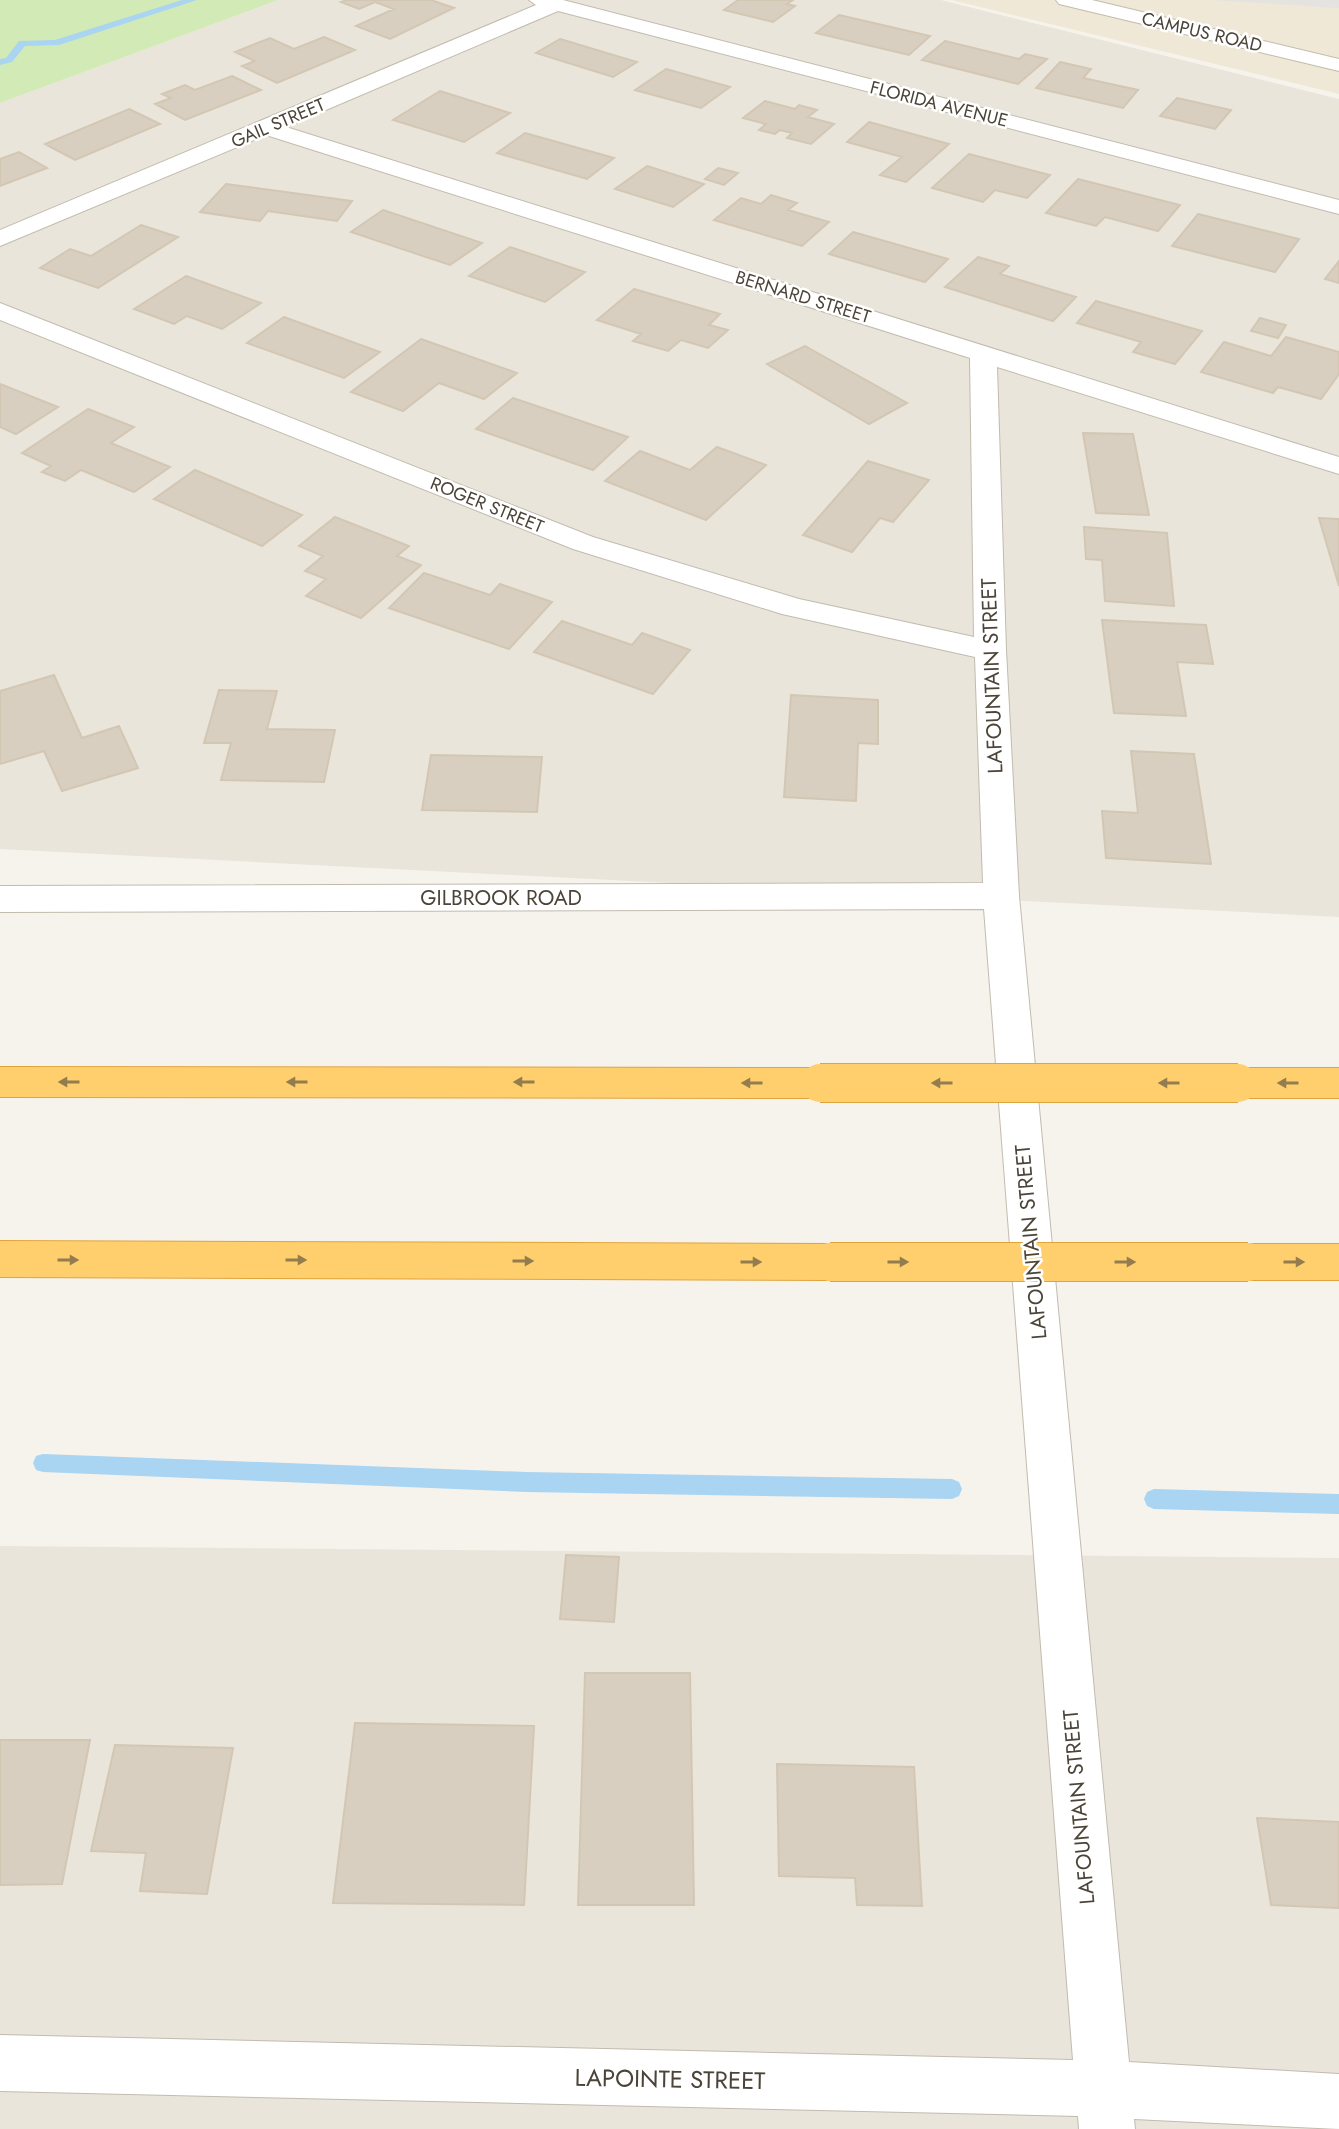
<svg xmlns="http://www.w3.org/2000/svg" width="1339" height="2129" viewBox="0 0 1339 2129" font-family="Jost,sans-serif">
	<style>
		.residential { fill: #eae5da }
		.education { fill: #efe8d6 }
		.green { fill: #d2eab5 }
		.parking { fill: #e5e3e0 }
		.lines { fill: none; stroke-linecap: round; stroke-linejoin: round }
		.stream { fill: #a9d4f2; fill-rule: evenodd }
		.building { fill: #d8cfc1; stroke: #d3c7b4; stroke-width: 2 }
		.minor-casing { stroke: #c2bbae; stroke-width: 2 }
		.highway-casing { stroke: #e0a43c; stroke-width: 2 }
		.minor { fill: #fff; fill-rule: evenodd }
		.highway { fill: #ffcf6e; fill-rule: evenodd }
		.highway-bridge-casing { stroke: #e0a43c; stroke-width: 40; stroke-linecap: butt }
		.highway-bridge { stroke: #ffcf6e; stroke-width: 38 }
		.oneway { fill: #937c4e }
		.labels { text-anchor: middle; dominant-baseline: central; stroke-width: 5; stroke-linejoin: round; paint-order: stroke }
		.far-street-label { font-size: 18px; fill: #4b4439; stroke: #fff }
		.street-label { font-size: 21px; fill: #4b4439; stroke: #fff }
		.near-street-label { font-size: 24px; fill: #4b4439; stroke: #fff }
	</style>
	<rect width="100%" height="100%" fill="#f6f3ec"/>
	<path class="residential" d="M278,0H941L1339,99V917L0,849V103Z
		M0,1546L1339,1558V2129H0Z"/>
	<path class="education" d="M951,0H1339V94Z"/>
	<path class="green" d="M0,0H278L0,103Z"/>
	<path class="parking" d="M1212,0H1339V8H1337Z"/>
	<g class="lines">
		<path class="stream" d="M182,0H197L59,45L25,46L12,62L0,65V59L6,58L19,41L55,40Z
			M43,1454L526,1472L952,1479L959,1482L962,1489L959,1496L952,1499L526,1492L43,1472L36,1470L33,1463L36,1456Z
			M1154,1489L1339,1494V1514L1154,1509L1147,1506L1144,1499L1147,1492Z"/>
	</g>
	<path class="building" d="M347,0H431L454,8L390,39L356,26L394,9L375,2L359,9L341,2Z
		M738,0H793L787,4L795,6L773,22L724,10Z
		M839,15L930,36L909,55L816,33Z
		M324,37L355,50L277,83L242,66L255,61L235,52L270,38L294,49Z
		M560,39L637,62L613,77L536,53Z
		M945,41L1019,59L1025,54L1047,59L1018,84L922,60Z
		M1060,62L1091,69L1083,78L1138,90L1123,108L1036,88Z
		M666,69L730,87L701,108L635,90Z
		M232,76L261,90L185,120L155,104L171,98L162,94L185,85L195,90Z
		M440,91L510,113L464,142L393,120Z
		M1177,98L1231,110L1215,129L1160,116Z
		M765,101L795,109L799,105L817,110L808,117L834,124L811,144L787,138L792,133L780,130L775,134L759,130L766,124L743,118Z
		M129,109L160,124L75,160L45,144Z
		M869,122L949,144L906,182L880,175L902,157L847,142Z
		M525,133L614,158L587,179L497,153Z
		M19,152L47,168L0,186V159Z
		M969,154L1050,175L1027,198L995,190L983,202L932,188Z
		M647,166L704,184L673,207L615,189Z
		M718,168L738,173L724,185L705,179Z
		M1078,179L1180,205L1158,231L1105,217L1096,226L1046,213Z
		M226,184L352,201L337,221L268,211L260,221L200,212Z
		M771,195L797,203L788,210L829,222L802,246L714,220L741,198L761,204Z
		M383,210L482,243L450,265L351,232Z
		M1198,214L1299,239L1275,272L1172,246Z
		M141,225L178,237L98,288L40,268L70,249L91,256Z
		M853,232L948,259L925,282L829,254Z
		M510,247L585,272L545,302L469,276Z
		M978,257L1009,266L1000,274L1076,297L1053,321L945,287Z
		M1339,261V283L1325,279Z
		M186,276L261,303L222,329L187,316L174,324L134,309Z
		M634,289L720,314L709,325L728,330L708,348L681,340L668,351L633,341L641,334L597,320Z
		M1096,301L1202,331L1175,364L1133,352L1141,342L1077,323Z
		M284,317L380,352L344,378L247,343Z
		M1260,318L1286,325L1278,338L1251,331Z
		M1286,337L1339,352V374L1321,399L1278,387L1273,393L1201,372L1224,342L1271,356Z
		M421,339L517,373L484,399L439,383L403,411L351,392Z
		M805,346L907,403L869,424L767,364Z
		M0,384L58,407L16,434L0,427Z
		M513,398L628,437L593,470L476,429Z
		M88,409L134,427L111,443L170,467L134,492L81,470L65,481L42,472L51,466L22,453Z
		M1083,433L1133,434L1149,515L1096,513Z
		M717,447L766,465L706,520L605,481L640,451L690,470Z
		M868,461L929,480L893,522L880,518L852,552L803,535Z
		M195,470L302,515L262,546L154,499Z
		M335,517L409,546L397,556L421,565L361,618L306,596L326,579L305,571L323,556L299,546Z
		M1319,518L1339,519V586Z
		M1084,527L1167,533L1174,606L1105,601L1102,560L1086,559Z
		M424,573L490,595L500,584L552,602L509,649L389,608Z
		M1102,620L1206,625L1213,664L1177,662L1186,716L1114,713Z
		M562,621L632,645L642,633L690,650L653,694L534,652Z
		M54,675L82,738L119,726L138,768L62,791L44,751L0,764V691Z
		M219,690L277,691L267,729L335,730L324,782L221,780L231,743H204Z
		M791,695L878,700V744L858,743L856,801L784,797Z
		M1131,751L1194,754L1211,864L1106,858L1102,811L1138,813Z
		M431,755L542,757L537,812L422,810Z
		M566,1555L619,1557L614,1622L560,1619Z
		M585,1673H690L694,1905H578Z
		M355,1723L534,1726L524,1905L333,1903Z
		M0,1740H90L62,1884L0,1885Z
		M115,1745L233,1748L207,1894L140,1891L146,1853L91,1851Z
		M777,1764L914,1767L922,1906L857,1905L855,1878L779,1876Z
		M1257,1818L1339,1822V1908L1271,1905Z"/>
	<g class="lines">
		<g class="minor-casing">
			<path id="minor" d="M529,0H563L1339,200V214L558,11L286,127L1339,457V474L997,367L1006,650L1019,896L1129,2062L1339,2074V2129L1134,2119L1135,2129H1079L1078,2116L0,2091V2035L1073,2060L984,909L0,912V886L983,883L975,657L782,614L573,549L0,320V303L593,537L799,599L974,637L970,358L266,135L0,246V230L536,5Z
				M1056,0H1092L1339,59V71L1059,4Z"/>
		</g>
		<g class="highway-casing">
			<path id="highway" d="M0,1067L820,1068L834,1072L839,1083L834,1094L820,1098L0,1097Z
				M1238,1068H1339V1098H1238L1224,1094L1219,1083L1224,1072Z
				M0,1241L830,1244L845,1249L851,1262L845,1275L830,1280L0,1277Z
				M1248,1244H1339V1280H1248L1233,1275L1227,1262L1233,1249Z"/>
		</g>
		<use href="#minor" class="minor"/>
		<use href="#highway" class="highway"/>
		<g class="highway-bridge-casing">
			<path id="highway-bridge" d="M820,1083H1238
				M830,1262H1248"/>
		</g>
		<use href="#highway-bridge" class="highway-bridge"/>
	</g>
	<defs><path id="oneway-solid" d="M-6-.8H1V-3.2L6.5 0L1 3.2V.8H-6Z" transform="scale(1.75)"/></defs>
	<g class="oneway">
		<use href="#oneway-solid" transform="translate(69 1082) rotate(-180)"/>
		<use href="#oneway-solid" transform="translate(297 1082) rotate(-180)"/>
		<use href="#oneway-solid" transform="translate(524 1082) rotate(-180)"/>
		<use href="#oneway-solid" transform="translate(752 1083) rotate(-180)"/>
		<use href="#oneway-solid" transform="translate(942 1083) rotate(180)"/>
		<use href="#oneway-solid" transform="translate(1169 1083) rotate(180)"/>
		<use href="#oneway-solid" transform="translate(1288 1083) rotate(-180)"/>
		<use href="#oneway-solid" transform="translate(68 1260)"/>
		<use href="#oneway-solid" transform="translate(296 1260)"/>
		<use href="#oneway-solid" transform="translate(523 1261)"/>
		<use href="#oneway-solid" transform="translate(751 1262)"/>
		<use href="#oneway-solid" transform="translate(898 1262)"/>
		<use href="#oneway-solid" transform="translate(1125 1262)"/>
		<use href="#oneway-solid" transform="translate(1294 1262)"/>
	</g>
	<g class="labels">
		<g class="far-street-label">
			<text transform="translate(1202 32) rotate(13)">CAMPUS ROAD</text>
			<text transform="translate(939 104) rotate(14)">FLORIDA AVENUE</text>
			<text transform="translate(278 123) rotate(-23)">GAIL STREET</text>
			<text transform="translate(803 297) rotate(17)">BERNARD STREET</text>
			<text transform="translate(487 505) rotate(22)">ROGER STREET</text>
		</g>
		<g class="street-label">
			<text transform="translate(992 676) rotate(-92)">LAFOUNTAIN STREET</text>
			<text x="501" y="898">GILBROOK ROAD</text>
			<text transform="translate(1031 1242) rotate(-95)">LAFOUNTAIN STREET</text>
			<text transform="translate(1079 1807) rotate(-95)">LAFOUNTAIN STREET</text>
		</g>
		<g class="near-street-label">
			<text transform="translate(670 2079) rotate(1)">LAPOINTE STREET</text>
		</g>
	</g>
</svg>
